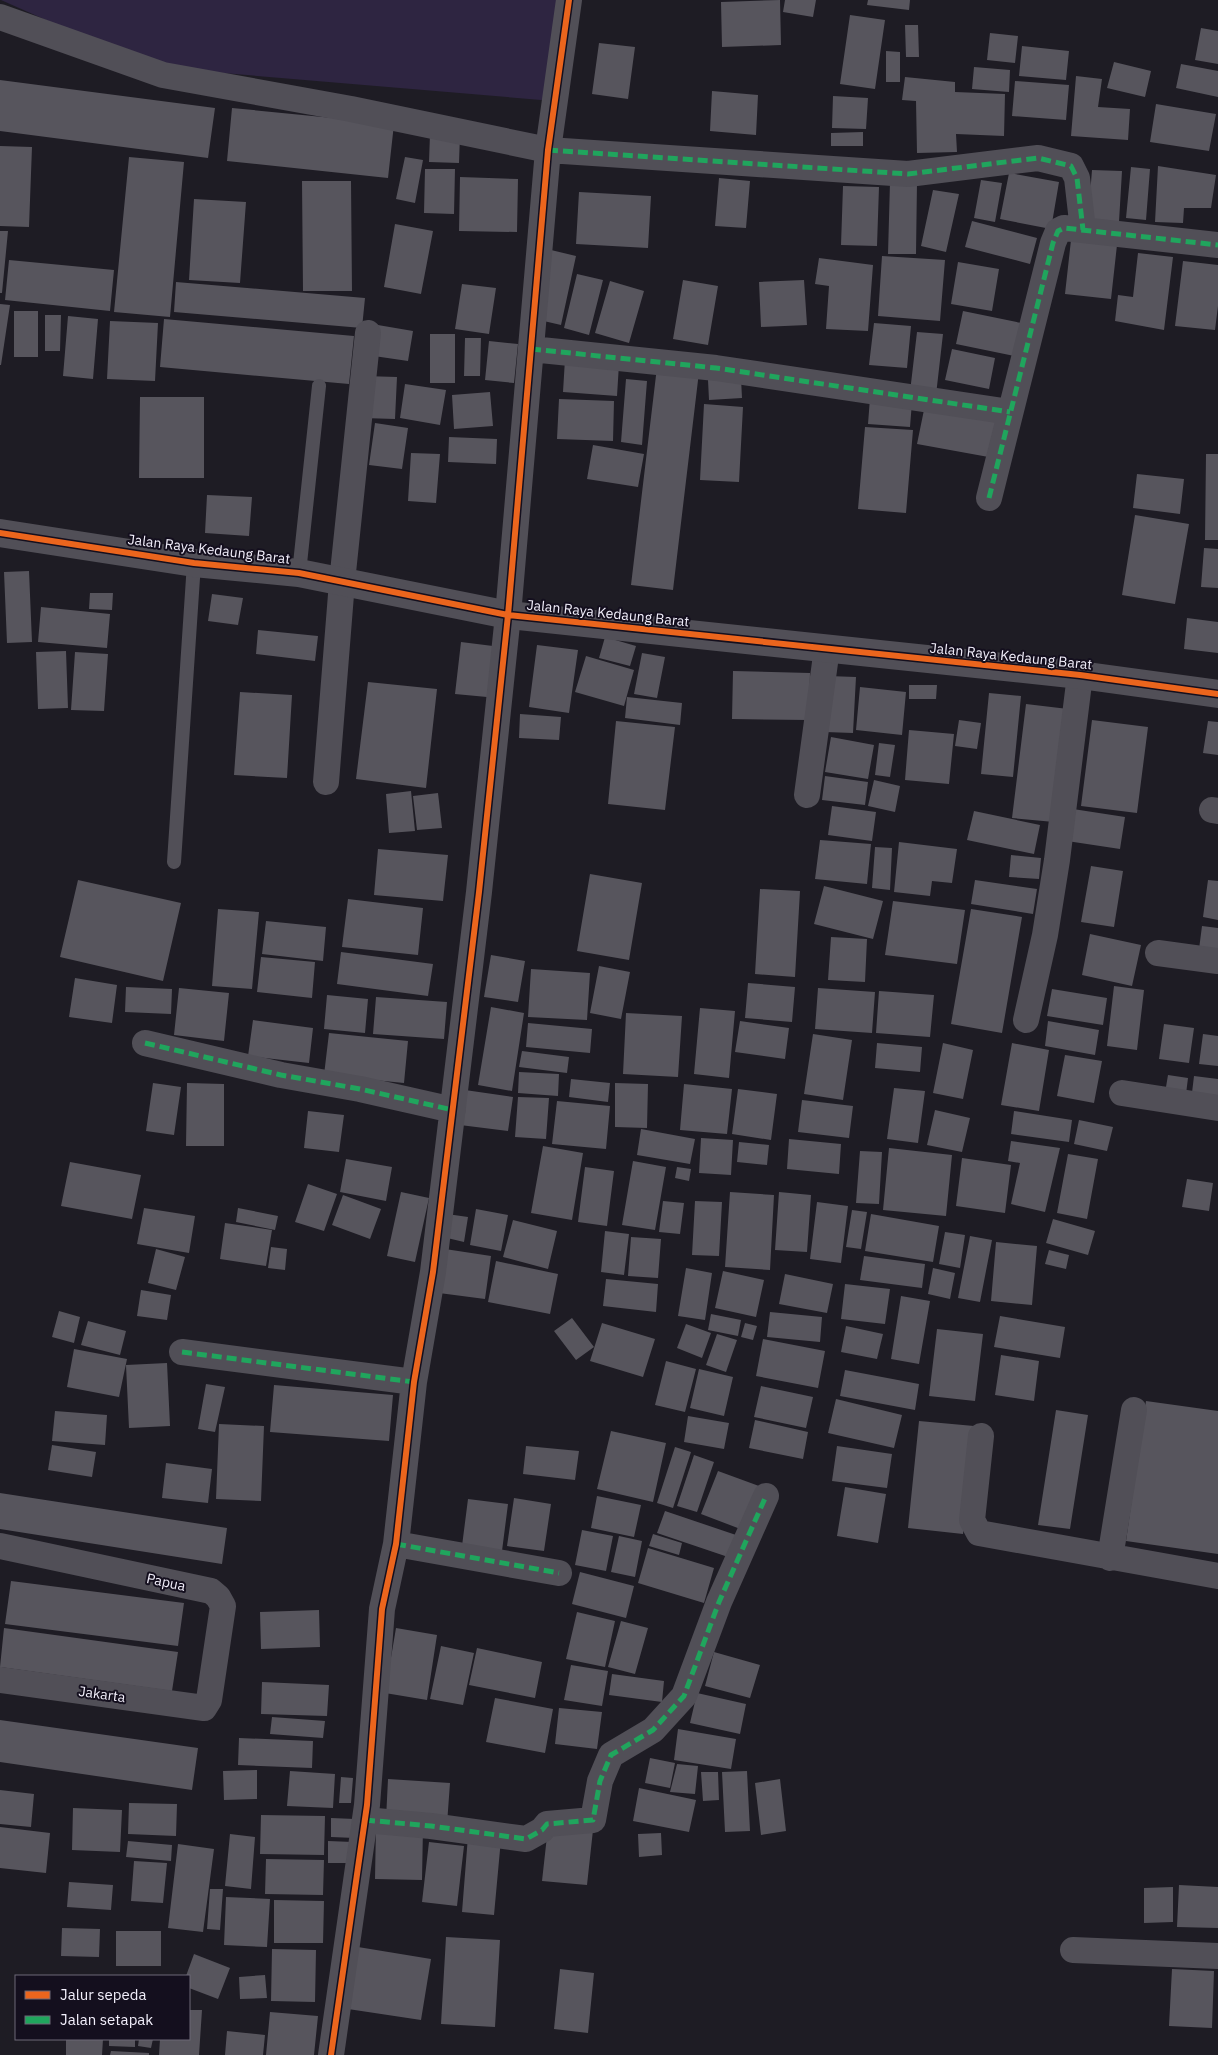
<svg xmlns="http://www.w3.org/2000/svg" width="1218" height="2055" viewBox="0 0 1218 2055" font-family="'IBM Plex Sans',sans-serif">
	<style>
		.green { fill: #2e2541 }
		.building { fill: #57555d }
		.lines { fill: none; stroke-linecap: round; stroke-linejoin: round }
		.service { stroke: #514f57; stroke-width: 14 }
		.minor { stroke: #514f57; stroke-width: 26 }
		.tertiary { stroke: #514f57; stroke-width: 28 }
		.quiet { stroke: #20a55d; stroke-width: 5; stroke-dasharray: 10 5; stroke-linecap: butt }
		.cycleway-casing { stroke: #140f1e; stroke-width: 9 }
		.cycleway { stroke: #eb651d; stroke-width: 6 }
		.labels { text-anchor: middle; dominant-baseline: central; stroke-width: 4; stroke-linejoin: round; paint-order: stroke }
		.street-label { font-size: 14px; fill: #f2effb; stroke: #140f1e }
	</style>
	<rect width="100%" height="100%" fill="#1e1c24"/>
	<path class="green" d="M1,0H561L553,101L152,67Z"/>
	<path class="building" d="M780,0L781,45L722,47L721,2Z
		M785,0H816L813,17L783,12Z
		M868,0H910L909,10L867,5Z
		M850,15L885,20L875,89L840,84Z
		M905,25H918L919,57H906Z
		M1201,28L1218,31V64L1195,60Z
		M990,33L1018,36L1015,63L987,60Z
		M599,43L635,47L628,99L592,94Z
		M1022,46L1069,51L1066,80L1019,76Z
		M886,51L900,52V82H886Z
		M1114,62L1151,71L1145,97L1107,88Z
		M1181,64L1218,71V97L1176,88Z
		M974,67L1010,70L1009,92L972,89Z
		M1076,76L1102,79L1098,107L1130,109L1128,140L1071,136Z
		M905,77L955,82V92L1005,94L1004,136L956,134L957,152L917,153L916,101L902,100Z
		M0,80L215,108L208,158L0,131Z
		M1015,81L1069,85L1066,120L1012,116Z
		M712,91L758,95L756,135L710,131Z
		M833,96L868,98L866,129L832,128Z
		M1156,104L1216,114L1209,151L1150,142Z
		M232,108L394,124L388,178L227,161Z
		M863,132V146H831V133Z
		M430,134L460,135L459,163L429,162Z
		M0,146L32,147L29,227L0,226Z
		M129,157L184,162L170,317L114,312Z
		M405,157L423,160L415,203L396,199Z
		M1158,166L1216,175L1211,208H1184L1183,223L1155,222Z
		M1131,167L1150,169L1146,220L1126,218Z
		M425,169H455L454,214L424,213Z
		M1092,170L1122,171L1119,222L1088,220Z
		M1009,173L1059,182L1051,229L1000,219Z
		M460,177L518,179L517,232L459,231Z
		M719,178L750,181L746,228L715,226Z
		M981,180L1002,183L995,222L974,218Z
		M302,181H351L352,291H303Z
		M890,182H917L916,254H888Z
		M843,186L879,187L877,246L841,245Z
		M933,190L959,194L946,252L921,246Z
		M579,192L651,196L648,248L576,244Z
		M194,199L246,202L240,283L189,280Z
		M972,221L1037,238L1030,264L965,247Z
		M395,224L433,231L421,294L384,287Z
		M0,231H8L2,293H0Z
		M1072,231L1118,236L1111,299L1065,294Z
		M551,250L576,256L561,325L535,319Z
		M1138,253L1173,257L1164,330L1115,321L1118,295L1133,297Z
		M882,256L945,260L940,321L878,316Z
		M819,258L873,265L868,331L826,329L829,286L815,284Z
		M9,260L114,270L110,311L5,300Z
		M1183,261L1218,265V306L1215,330L1175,326Z
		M958,262L999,269L992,311L951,304Z
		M577,274L603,280L589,335L564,328Z
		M683,280L718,286L708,345L673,339Z
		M804,280L807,325L761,327L759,282Z
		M610,281L644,291L629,343L595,333Z
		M176,282L365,298L362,328L174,312Z
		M462,284L496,288L489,334L455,329Z
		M0,304L10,305L1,365H0Z
		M14,311H38V357H14Z
		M963,311L1026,324L1019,357L956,344Z
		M45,315H61L60,351H45Z
		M68,316L98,319L93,379L63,376Z
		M164,319L354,336L349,384L160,367Z
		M110,321L158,323L155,381L107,379Z
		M874,323L911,326L907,368L869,365Z
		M372,324L413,331L408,361L367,355Z
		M917,332L943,334L936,395L910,392Z
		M430,334H455V383H430Z
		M465,338H481L480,376H464Z
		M489,341L518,344L514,383L485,380Z
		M952,349L995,358L989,389L945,380Z
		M565,359L619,364L617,396L563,392Z
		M657,367L699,372L673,590L631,585Z
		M364,376L397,377L395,419L363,418Z
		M741,378L742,398L709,400L708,380Z
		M626,379L647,381L642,445L621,442Z
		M405,384L446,390L440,425L400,418Z
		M490,392L493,426L454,429L452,395Z
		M140,397H204V478H139Z
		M870,398L912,402L910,427L868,424Z
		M559,399L614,401L613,441L557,439Z
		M704,404L743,407L739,482L700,480Z
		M925,405L1001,420L994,458L917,444Z
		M375,423L408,428L402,469L369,465Z
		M865,427L913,430L906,513L858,509Z
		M449,437L497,439L496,464L448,462Z
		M593,445L644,454L638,487L587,479Z
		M411,453L440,454L436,503L408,501Z
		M1206,454H1218V540H1205Z
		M1137,474L1184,479L1180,514L1133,508Z
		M207,495L252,497L249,536L205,533Z
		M1135,515L1189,524L1175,604L1122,595Z
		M1204,548L1218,549V588L1201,587Z
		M29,571L32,642L7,643L4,572Z
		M90,593H113L112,610L89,609Z
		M212,594L243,598L238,625L208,621Z
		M41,607L110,614L107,648L38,642Z
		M1187,618L1218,622V653L1184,649Z
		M258,630L318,636L315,661L256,654Z
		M605,637L636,646L630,666L599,658Z
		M461,642L493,646L487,697L455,694Z
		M537,645L578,650L569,713L529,707Z
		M66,651L68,708L38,709L36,652Z
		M75,652L108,654L104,711L71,710Z
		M642,653L665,657L657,698L634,694Z
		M586,656L634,670L624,706L575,692Z
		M733,671L810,673L809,720L732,719Z
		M828,676L856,677L853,733L825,732Z
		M368,682L437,689L426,788L356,779Z
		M909,685H937L936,699H909Z
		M860,687L906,692L902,735L856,730Z
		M240,692L292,695L287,778L234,775Z
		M989,693L1021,696L1013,777L981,774Z
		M627,697L682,703L680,725L625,718Z
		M1026,704L1068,709L1054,822L1012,818Z
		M520,714L561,717L559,740L519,738Z
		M959,720L981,723L977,749L955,746Z
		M1092,720L1148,727L1137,813L1081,806Z
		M616,721L675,727L665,810L608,804Z
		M1208,721L1218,722V755L1203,753Z
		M909,730L954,734L949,784L905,780Z
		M831,737L874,745L868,779L825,772Z
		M879,743L895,745L890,777L875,775Z
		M825,776L868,782L865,805L822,800Z
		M874,780L900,786L895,812L868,806Z
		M411,791L415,831L389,833L386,794Z
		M438,793L442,828L417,830L413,796Z
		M832,806L876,812L872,841L828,835Z
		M1073,809L1125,817L1120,849L1067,841Z
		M974,811L1040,825L1034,854L967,840Z
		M820,840L871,844L867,884L815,879Z
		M899,842L957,849L952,883L932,881L930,896L894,892Z
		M875,847L892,848L890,890L872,888Z
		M378,849L448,855L443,901L374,895Z
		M1011,855L1041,858L1039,879L1009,877Z
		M1091,866L1123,871L1114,927L1081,922Z
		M590,874L642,883L629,960L577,951Z
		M78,880L181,903L163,981L60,957Z
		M975,880L1037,889L1033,914L971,904Z
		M1208,880L1218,881V920L1203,917Z
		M824,886L883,901L873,939L814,924Z
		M760,889L800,891L795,977L755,974Z
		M348,899L423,908L418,955L342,947Z
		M893,901L965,910L957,964L885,955Z
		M218,909L259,912L252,989L212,986Z
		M971,909L1022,917L1002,1033L951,1024Z
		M266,921L326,927L323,961L262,954Z
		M1202,926L1218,928V960L1198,957Z
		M1090,934L1141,945L1132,986L1082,975Z
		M831,937L867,939L865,982L828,980Z
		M341,952L433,964L428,996L337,984Z
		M491,955L525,961L518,1002L484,997Z
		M261,957L315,962L312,998L257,992Z
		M599,966L630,972L621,1019L590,1013Z
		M531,969L590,973L587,1020L528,1017Z
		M75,978L117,985L112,1023L69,1017Z
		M748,983L795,987L792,1022L745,1018Z
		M1114,986L1144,990L1137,1050L1107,1046Z
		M126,987L172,989L171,1014L125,1012Z
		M179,988L229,993L224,1041L174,1035Z
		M818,988L875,992L872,1033L815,1029Z
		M1052,989L1107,998L1103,1025L1047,1016Z
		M879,991L934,995L930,1037L876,1033Z
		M327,995L368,999L365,1033L324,1029Z
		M376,997L447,1002L444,1039L373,1034Z
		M491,1007L524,1013L512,1091L478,1085Z
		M700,1008L735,1011L729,1078L694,1074Z
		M626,1013L682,1016L678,1077L623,1074Z
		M253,1020L313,1028L309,1063L248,1056Z
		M740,1021L789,1028L785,1059L735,1052Z
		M1048,1021L1099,1030L1095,1055L1045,1046Z
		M528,1023L592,1029L590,1053L526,1047Z
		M1164,1024L1194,1028L1189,1063L1159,1059Z
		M329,1033L408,1041L404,1083L324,1075Z
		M813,1034L852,1040L843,1100L804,1094Z
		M1203,1034L1218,1036V1066L1199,1064Z
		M877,1043L922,1047L920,1072L875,1068Z
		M943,1043L973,1050L963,1099L933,1093Z
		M1012,1043L1049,1050L1039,1111L1001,1105Z
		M522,1051L569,1057L567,1073L519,1067Z
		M1065,1055L1102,1061L1094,1103L1057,1096Z
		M519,1072L559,1074L558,1096L518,1093Z
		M1168,1075L1188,1078L1185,1102L1164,1099Z
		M1194,1076L1218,1079V1105L1191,1101Z
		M571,1079L610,1083L608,1102L569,1097Z
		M153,1083L181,1087L174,1135L146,1131Z
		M187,1083L224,1084V1146H186Z
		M615,1083L648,1084L647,1128L615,1127Z
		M684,1084L732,1089L727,1134L680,1130Z
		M894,1088L925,1091L918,1143L887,1139Z
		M738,1089L777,1094L771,1140L732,1134Z
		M465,1090L513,1097L508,1131L460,1125Z
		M518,1097L549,1098L546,1139L515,1137Z
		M802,1100L853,1106L849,1138L798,1132Z
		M557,1101L610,1106L606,1149L552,1144Z
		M935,1110L970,1118L962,1152L927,1145Z
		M308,1111L344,1115L339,1152L304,1148Z
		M1014,1111L1072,1120L1069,1142L1011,1134Z
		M1079,1120L1113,1127L1107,1151L1074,1144Z
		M641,1129L695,1139L690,1164L637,1155Z
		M701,1138L733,1140L731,1175L699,1173Z
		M789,1139L841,1144L839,1174L787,1169Z
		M1011,1141L1060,1148L1045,1212L1011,1204L1020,1163L1008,1161Z
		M739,1142L769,1145L767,1165L737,1162Z
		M543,1146L583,1153L572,1220L531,1213Z
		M889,1148L952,1155L946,1216L883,1210Z
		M860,1151L882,1152L879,1204L856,1203Z
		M1068,1154L1098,1159L1087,1219L1057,1213Z
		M962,1158L1011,1165L1005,1213L956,1206Z
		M346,1159L392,1167L386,1201L340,1192Z
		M633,1161L666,1167L655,1230L622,1225Z
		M70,1162L141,1175L132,1219L61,1206Z
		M585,1167L614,1171L607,1226L578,1222Z
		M677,1167L691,1169L689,1181L675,1178Z
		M1187,1179L1213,1183L1209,1211L1182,1207Z
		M308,1184L337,1194L324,1231L295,1222Z
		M401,1192L429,1198L415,1262L387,1256Z
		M730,1192L774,1195L770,1270L725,1267Z
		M779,1192L811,1195L807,1252L775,1250Z
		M343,1195L381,1209L370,1239L332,1225Z
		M663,1201L684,1203L680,1234L659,1232Z
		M695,1201L722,1202L719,1256L692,1255Z
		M817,1202L848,1206L841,1263L810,1259Z
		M144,1208L195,1216L189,1253L137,1244Z
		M238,1208L278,1216L275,1230L236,1222Z
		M476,1209L508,1215L501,1251L470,1245Z
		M852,1210L867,1212L861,1249L846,1247Z
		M447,1214L468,1217L464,1242L443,1237Z
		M871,1214L939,1226L933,1262L865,1251Z
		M1053,1219L1095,1231L1088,1255L1046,1243Z
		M513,1220L557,1231L548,1269L503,1257Z
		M225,1223L272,1230L266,1266L220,1259Z
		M605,1231L629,1234L624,1275L601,1272Z
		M945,1232L965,1235L960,1268L939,1264Z
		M970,1236L992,1240L980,1302L958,1298Z
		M631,1237L661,1239L658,1278L628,1276Z
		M996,1242L1037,1246L1032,1305L991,1301Z
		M271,1247L287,1249L285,1270L268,1268Z
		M156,1249L185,1257L176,1290L148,1283Z
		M445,1249L491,1256L485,1299L439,1293Z
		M1049,1250L1069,1255L1066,1269L1045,1264Z
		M864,1256L925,1264L922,1288L860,1280Z
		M496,1261L558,1274L550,1314L488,1302Z
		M686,1268L712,1273L705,1320L678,1316Z
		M933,1268L955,1273L950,1299L928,1294Z
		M723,1271L764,1280L756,1317L715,1308Z
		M785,1274L833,1284L827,1313L779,1304Z
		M606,1279L658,1284L656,1312L603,1306Z
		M845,1284L890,1289L885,1324L841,1319Z
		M141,1290L171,1295L167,1320L137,1316Z
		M901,1296L930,1301L919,1364L891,1359Z
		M59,1311L80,1317L74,1343L52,1337Z
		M770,1312L822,1317L820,1342L767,1337Z
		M711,1314L741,1320L738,1336L708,1330Z
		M1000,1316L1065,1327L1060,1358L994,1347Z
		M572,1318L594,1347L576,1360L554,1331Z
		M88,1321L126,1331L120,1355L81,1345Z
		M602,1323L655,1339L643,1377L590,1361Z
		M745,1323L757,1326L753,1340L741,1337Z
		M686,1324L711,1333L702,1358L677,1348Z
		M846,1326L883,1334L877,1359L841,1352Z
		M937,1329L983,1334L975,1401L929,1396Z
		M717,1334L737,1340L726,1372L706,1365Z
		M763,1339L825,1351L818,1388L756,1376Z
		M74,1349L127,1359L119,1397L67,1387Z
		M1001,1355L1039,1361L1034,1401L995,1395Z
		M666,1361L696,1369L685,1412L655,1405Z
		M167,1363L170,1426L129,1428L126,1365Z
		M699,1369L733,1377L724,1416L690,1408Z
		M845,1370L919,1384L915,1410L840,1396Z
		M206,1384L225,1387L215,1432L198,1429Z
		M274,1385L393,1395L389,1441L270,1432Z
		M761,1386L813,1397L806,1428L754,1417Z
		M836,1399L902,1415L894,1448L828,1433Z
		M1146,1401L1218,1411V1554L1126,1541Z
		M1056,1410L1088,1415L1070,1529L1038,1525Z
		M55,1411L107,1415L105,1445L52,1441Z
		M688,1416L729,1423L724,1449L684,1442Z
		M755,1420L808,1432L803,1459L749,1448Z
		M919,1421L974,1426L963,1534L908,1528Z
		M219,1424L264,1426L261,1501L216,1499Z
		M611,1431L666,1443L653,1502L597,1489Z
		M52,1445L96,1452L92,1477L48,1470Z
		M526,1446L579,1451L575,1480L523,1474Z
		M837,1446L892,1454L887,1488L832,1481Z
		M675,1447L691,1452L673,1508L657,1503Z
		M694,1455L714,1462L697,1512L677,1506Z
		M166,1463L212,1469L208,1503L162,1498Z
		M718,1471L759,1486L743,1530L701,1514Z
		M845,1487L886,1494L878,1543L837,1536Z
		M0,1493L227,1528L222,1564L0,1529Z
		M597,1496L641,1505L634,1537L591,1528Z
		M514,1498L551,1504L544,1551L507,1546Z
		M468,1499L508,1504L502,1551L462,1546Z
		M665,1511L739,1536L731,1558L657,1533Z
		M582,1530L613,1536L606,1571L575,1565Z
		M653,1534L682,1543L679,1555L649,1546Z
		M619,1536L642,1541L635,1577L611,1572Z
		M648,1548L714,1568L704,1603L638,1583Z
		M580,1572L634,1586L626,1618L572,1604Z
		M11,1581L184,1603L178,1646L5,1624Z
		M319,1610L320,1647L261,1649L260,1612Z
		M577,1612L615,1621L605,1667L566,1659Z
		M621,1621L648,1628L635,1674L608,1667Z
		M4,1628L178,1652L172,1691L0,1667Z
		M396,1628L437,1635L427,1700L385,1693Z
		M441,1646L474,1653L463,1705L430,1699Z
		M477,1648L542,1662L535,1698L469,1685Z
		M714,1652L760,1665L750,1698L705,1686Z
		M571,1665L608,1671L602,1706L564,1700Z
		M612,1674L664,1681L662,1702L609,1695Z
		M262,1682L329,1685L327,1716L261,1714Z
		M697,1693L746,1704L740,1734L690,1723Z
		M495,1698L553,1709L545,1753L486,1742Z
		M559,1708L602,1712L597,1749L555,1744Z
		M272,1717L325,1721L323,1738L270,1734Z
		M0,1720L198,1748L192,1790L0,1762Z
		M678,1729L736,1739L731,1769L674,1760Z
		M239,1738L313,1741L312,1768L238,1765Z
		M650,1758L675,1763L670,1788L645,1783Z
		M677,1764L698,1766L695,1794L670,1792Z
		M257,1770V1799L224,1800L223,1771Z
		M290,1771L335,1774L333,1808L287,1806Z
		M747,1771L750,1831L725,1832L722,1772Z
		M701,1772H718L719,1800L703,1801Z
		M341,1777L353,1778L351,1803H339Z
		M388,1779L450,1783L447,1824L386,1819Z
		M780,1779L786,1831L761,1835L755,1783Z
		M639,1788L696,1800L689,1832L633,1821Z
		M0,1790L34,1794L31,1827L0,1824Z
		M129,1803L177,1804L176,1836L128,1834Z
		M73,1808L122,1810L120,1852L72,1850Z
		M261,1815L325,1816L324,1855L260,1854Z
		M331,1818L355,1819V1838L331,1837Z
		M376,1825L423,1827L422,1880L375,1879Z
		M0,1827L50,1833L46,1873L0,1868Z
		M548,1827L593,1830L587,1885L542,1881Z
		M661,1833L662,1855L639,1857L638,1834Z
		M230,1834L255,1837L251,1889L225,1886Z
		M468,1836L501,1839L494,1915L462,1912Z
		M128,1841L172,1845L171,1861L126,1857Z
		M328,1841L353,1842V1863H328Z
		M429,1842L464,1846L457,1906L422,1902Z
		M178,1844L214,1849L203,1932L168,1928Z
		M266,1859L324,1860L323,1895L265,1894Z
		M134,1861L167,1863L163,1903L131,1901Z
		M69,1882L113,1885L111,1910L67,1907Z
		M1179,1885L1218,1887V1928L1177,1927Z
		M1173,1887V1922L1144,1923V1888Z
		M210,1889H223L220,1930L207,1929Z
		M226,1897L270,1899L267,1947L224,1945Z
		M274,1900L324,1901L323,1943H274Z
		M62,1928L100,1929L99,1957L61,1956Z
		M116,1931H161V1966H116Z
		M446,1937L500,1940L495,2027L441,2024Z
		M358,1947L431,1959L421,2020L348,2009Z
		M272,1949L316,1950L315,2002L271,2001Z
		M194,1954L230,1968L218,1999L189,1988V1976H186Z
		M560,1969L594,1973L588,2033L554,2029Z
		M1172,1969L1214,1971L1212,2028L1169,2026Z
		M265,1975L267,1998L240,1999L239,1977Z
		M189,2010H202L199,2055H159L160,2039H189Z
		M270,2012L318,2016L314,2055H266Z
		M227,2031L265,2035L263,2055H225Z
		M66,2039H103L102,2055H66Z
		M109,2039H135V2047L109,2046Z
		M139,2039H153L151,2048L138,2046Z
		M111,2051L149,2053V2055H110Z"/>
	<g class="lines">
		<path class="service" d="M299,573L319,386
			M174,862L194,563"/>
		<path class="minor" d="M0,17L163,75L351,109L548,150L908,174L1038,158L1071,166L1077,178L1083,230
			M531,349L716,368L1010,412
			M989,498L1053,243L1058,231L1064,228L1218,245
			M326,782L342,582L368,333
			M807,795L827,648
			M1212,810L1218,811
			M1158,953L1218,961
			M1026,1020L1045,935L1057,860L1080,675
			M145,1043L281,1075L360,1089L453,1110
			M1122,1093L1218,1108
			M182,1352L414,1382
			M981,1436L972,1520L979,1533L1218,1576
			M396,1544L559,1573
			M0,1546L211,1591L218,1597L223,1606L209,1700L204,1708L0,1680
			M1110,1558L1134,1410
			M365,1820L431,1826L526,1839L542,1830L547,1824L593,1820L600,1781L611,1755L653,1730L684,1696L719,1602L766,1496
			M1073,1950L1218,1956
			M331,2055L367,1805L382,1609L396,1544L414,1382L433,1272L479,892L508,615L548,150L569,0"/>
		<path class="tertiary" d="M0,533L194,563L299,573L508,615L1080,675L1218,694"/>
		<path class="quiet" d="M548,150L908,174L1038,158L1071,166L1077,178L1083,230
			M531,349L716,368L1010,412
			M989,498L1053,243L1058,231L1064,228L1218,245
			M145,1043L281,1075L360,1089L453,1110
			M182,1352L414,1382
			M396,1544L559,1573
			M365,1820L431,1826L526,1839L542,1830L547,1824L593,1820L600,1781L611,1755L653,1730L684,1696L719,1602L766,1496"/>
		<g class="cycleway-casing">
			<path id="cycleway" d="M0,533L194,563L299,573L508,615L1080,675L1218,694
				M331,2055L367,1805L382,1609L396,1544L414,1382L433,1272L479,892L508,615L548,150L569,0"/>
		</g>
		<use href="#cycleway" class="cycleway"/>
	</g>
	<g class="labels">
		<g class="street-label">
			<text transform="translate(209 549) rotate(7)">Jalan Raya Kedaung Barat</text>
			<text transform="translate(608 613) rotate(6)">Jalan Raya Kedaung Barat</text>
			<text transform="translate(1011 656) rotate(6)">Jalan Raya Kedaung Barat</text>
			<text transform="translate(166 1582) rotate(12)">Papua</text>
			<text transform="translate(102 1694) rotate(8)">Jakarta</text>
		</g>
	</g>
	<rect x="15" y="1975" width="175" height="65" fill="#140f1e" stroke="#6d6976"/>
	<rect x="25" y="1991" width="25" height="8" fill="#eb651d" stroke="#6d6976"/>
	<text x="60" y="2000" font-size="15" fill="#f2effb">Jalur sepeda</text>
	<rect x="25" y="2016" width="25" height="8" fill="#20a55d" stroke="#6d6976"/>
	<text x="60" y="2025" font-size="15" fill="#f2effb">Jalan setapak</text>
</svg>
